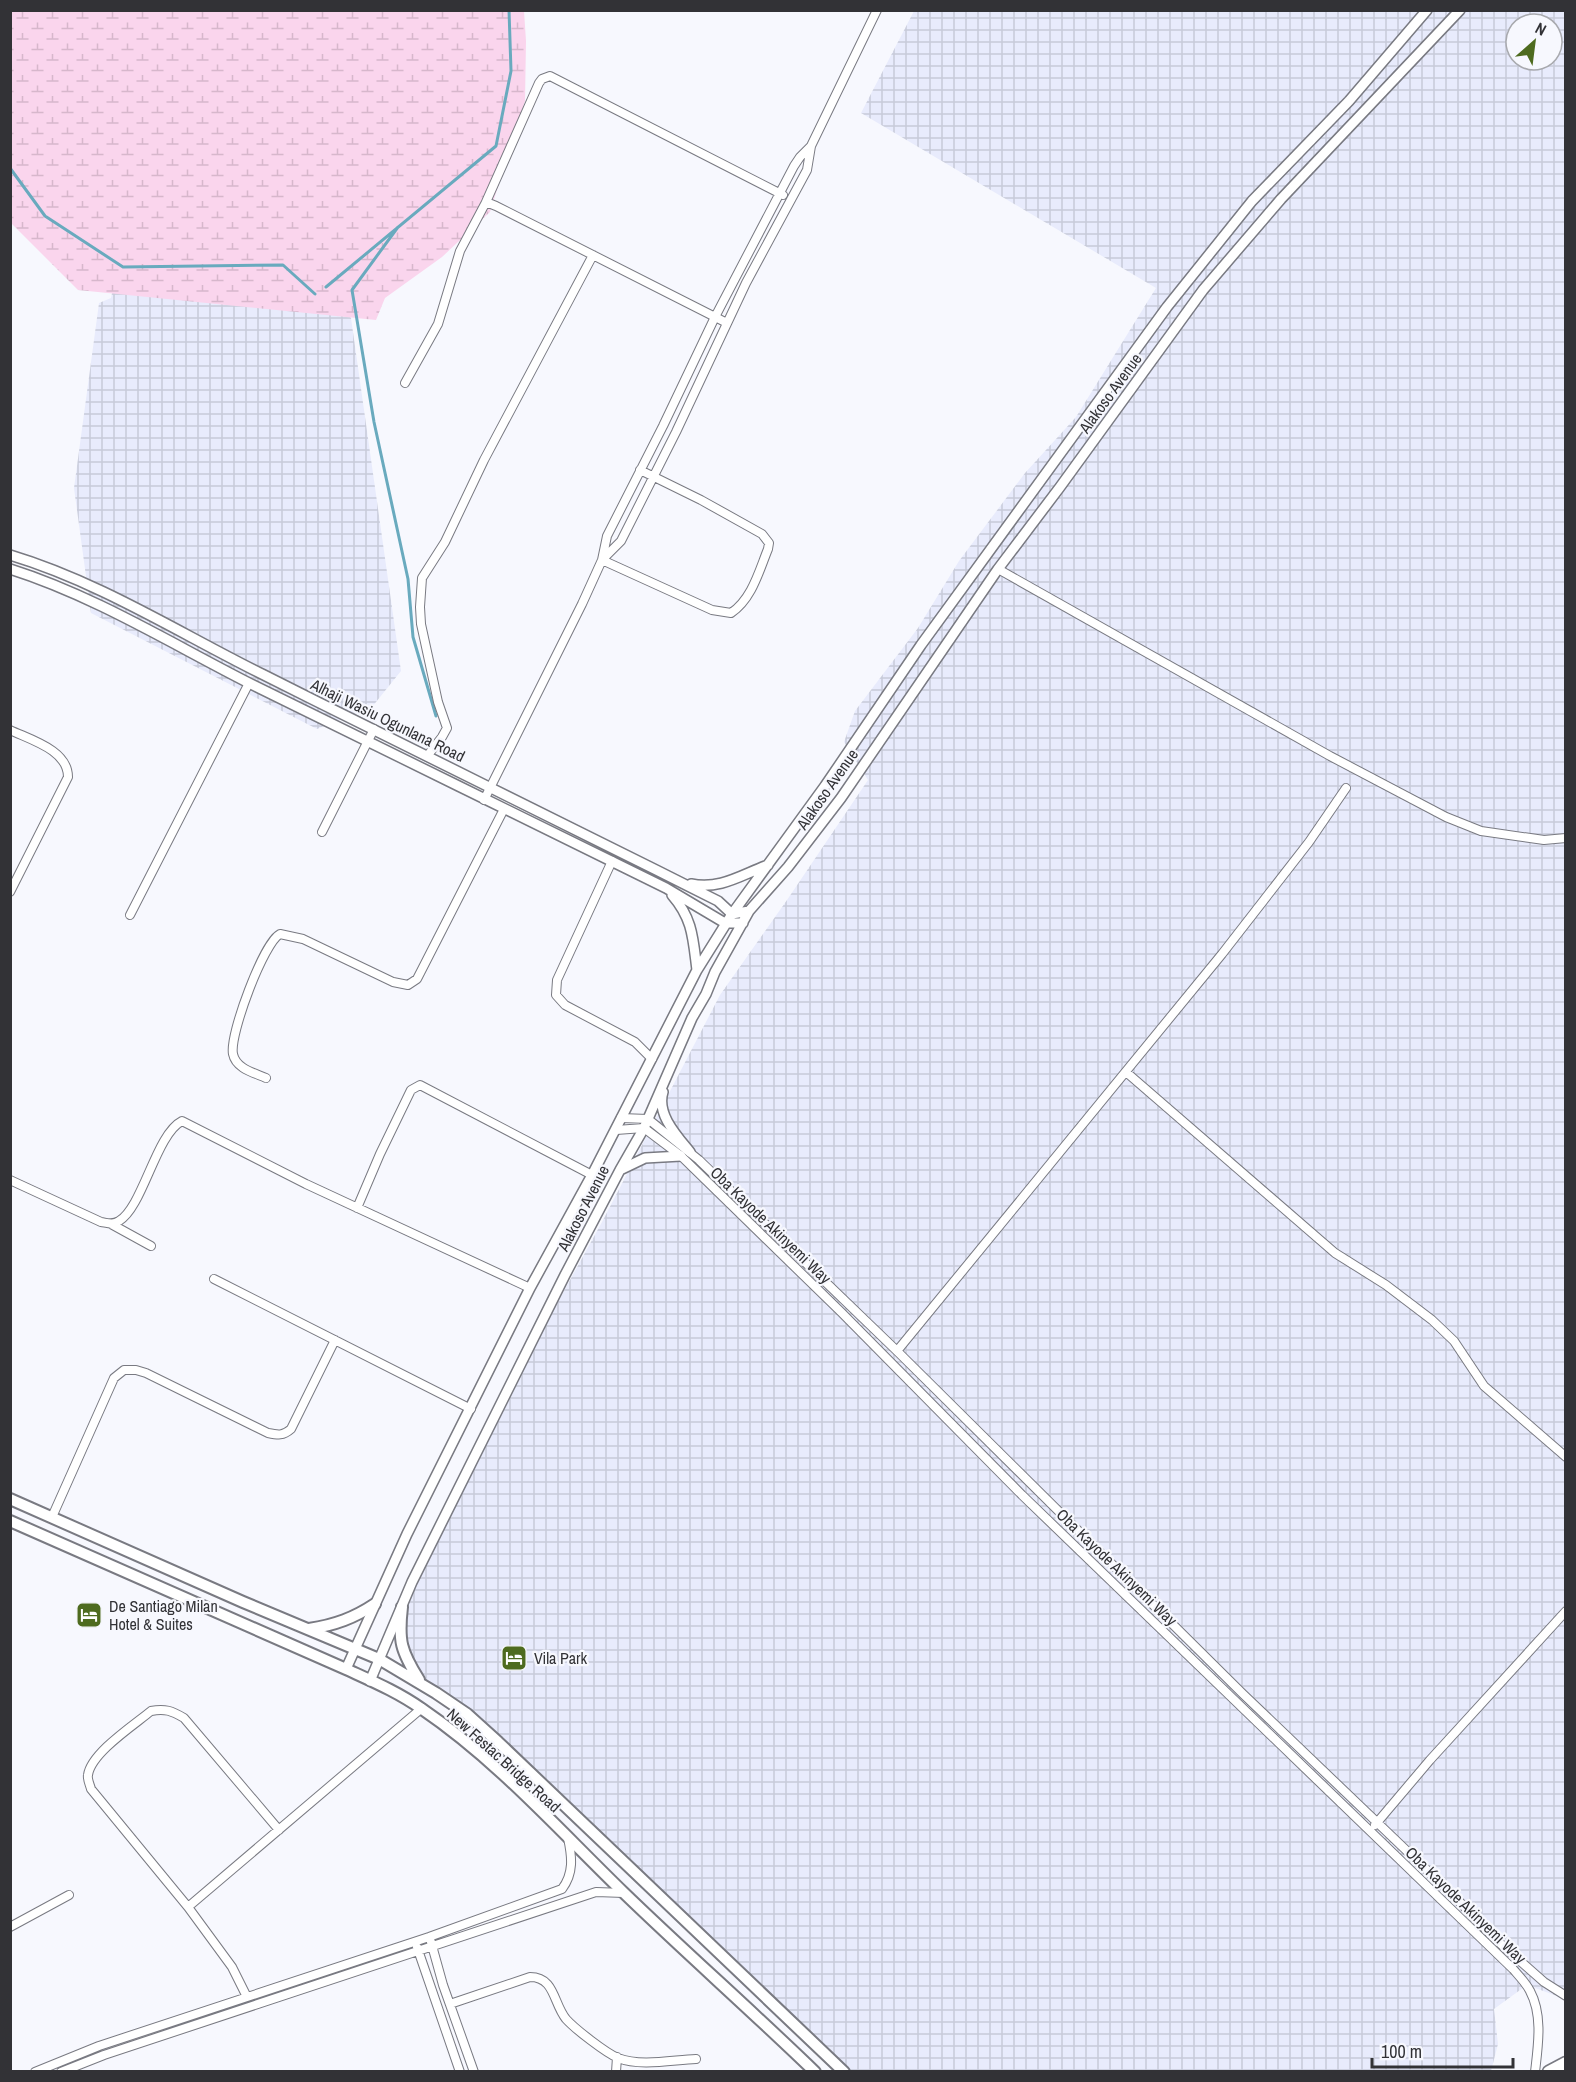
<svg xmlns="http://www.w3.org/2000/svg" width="1576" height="2082" viewBox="0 0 1576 2082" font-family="'Archivo Narrow',sans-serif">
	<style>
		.industrial { fill: url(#industrial-grid); fill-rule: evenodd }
		.wetland { fill: url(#wetland-marsh) }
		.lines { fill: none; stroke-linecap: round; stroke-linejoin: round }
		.stream { stroke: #69aabe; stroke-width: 3 }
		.minor-casing { stroke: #797a82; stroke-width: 10 }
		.tertiary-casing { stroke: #797a82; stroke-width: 12 }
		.secondary-casing { stroke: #797a82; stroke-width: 14 }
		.primary-casing { stroke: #797a82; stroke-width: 15 }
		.minor { stroke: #fff; stroke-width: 8 }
		.tertiary { stroke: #fff; stroke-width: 9 }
		.secondary { stroke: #fff; stroke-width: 10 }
		.primary { stroke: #fff; stroke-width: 12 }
		.labels { text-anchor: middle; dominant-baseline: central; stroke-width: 4.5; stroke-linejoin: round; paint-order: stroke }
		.street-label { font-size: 16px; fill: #323236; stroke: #f7f8fe }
		.poi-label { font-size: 16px; fill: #323236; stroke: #f7f8fe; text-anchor: start }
	</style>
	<defs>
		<pattern id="industrial-grid" width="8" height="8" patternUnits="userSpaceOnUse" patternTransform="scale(1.5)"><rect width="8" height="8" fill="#e8ebfc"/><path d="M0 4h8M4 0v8" fill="none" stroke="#c7cad9"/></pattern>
		<pattern id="wetland-marsh" width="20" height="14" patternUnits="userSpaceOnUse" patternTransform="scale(1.5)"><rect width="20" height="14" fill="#fad5ed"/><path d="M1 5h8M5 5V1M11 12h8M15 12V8" fill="none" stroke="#d7b7cc"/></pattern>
	</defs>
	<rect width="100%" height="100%" fill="#f7f8fe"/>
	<path class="industrial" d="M914,11H1565V1999L1527,1985L1494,2009L1498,2044L1491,2071H845L554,1788L407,1670L393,1621L507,1394L602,1222L720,995L787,900L868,780L844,742L855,711L918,628L959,561L1025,473L1076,417L1156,288L861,113ZM1516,24H1552V60H1516Z
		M10,55L314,276L351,318L401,671L372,707L317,729L91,613L74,488L99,303L111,298L115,279L10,145Z"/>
	<path class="wetland" d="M10,11H524L526,41L525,101L490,212L442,257L385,298L376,320L78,290L11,223Z"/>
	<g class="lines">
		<path class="stream" d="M10,168L45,216L123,267L283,265L315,294
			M398,227L352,290L374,422L408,579L413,637L436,716
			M326,287L496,146L511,71L509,10"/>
		<g class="minor-casing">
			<path id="minor" d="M486,202L539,83L542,79L550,76L783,195
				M405,383L438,324L460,251L486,202L496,206L727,323
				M602,560L621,541L676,432L746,283L807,170L811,146L877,10
				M602,560L712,610L731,613C752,599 759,571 768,549L769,543L762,534L701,500L640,470
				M998,569L1330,756L1446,817L1481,831L1544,840L1566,838
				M10,730C31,740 68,750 68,777L10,892
				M428,755L442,737L447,728L438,702L421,624L420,607L422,578L445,542L484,460L593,255
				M484,800L582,604L602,560L607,536L663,426L715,317L794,166L800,157L811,146
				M322,832L374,729
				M612,861L557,980L556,995L565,1005L635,1042L652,1059
				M130,915L249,683
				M1126,1072L1335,1253L1386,1285L1432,1320L1454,1341L1484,1386L1566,1457
				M266,1078C255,1073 236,1069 233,1054C229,1035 264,942 280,934L303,939L393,982L408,985L417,979L504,809
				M621,1118L648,1119L699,1160L897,1351L1243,1694L1455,1897L1494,1938L1544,1982L1566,1996
				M616,1130L644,1128L681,1156L841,1312L1022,1495L1513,1969C1519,1976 1526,1983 1530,1991C1543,2015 1538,2046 1535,2072
				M10,1180L101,1222C108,1223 113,1225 119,1221C143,1207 156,1134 182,1121L306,1184L530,1288
				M357,1208L380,1154L411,1090L420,1085L592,1175
				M111,1224L151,1246
				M214,1279L471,1409
				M897,1351L1222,954L1309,842L1346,788
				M52,1517L114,1378L124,1370H136L146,1373L268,1433C278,1435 283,1436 291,1429L335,1340
				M1375,1825L1430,1760L1566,1611
				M188,1907L422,1708
				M10,1927L69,1895
				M431,1942L443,1985L474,2072
				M417,1947L460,2072
				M247,1997L232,1967L188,1907L91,1789C90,1785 87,1779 88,1775C91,1753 134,1725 151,1711C165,1708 172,1711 184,1718L279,1830
				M450,2004L530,1977C555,1977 553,2003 566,2019C575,2029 606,2053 618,2058C641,2067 672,2060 696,2059
				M35,2072L99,2046L429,1937L562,1889C574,1873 572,1857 568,1838
				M61,2072L104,2055L596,1892L624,1893
				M616,2072L617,2057"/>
		</g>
		<g class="tertiary-casing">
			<path id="tertiary" d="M10,555C100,582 181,634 264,675C411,749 559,821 706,895L718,901L732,914L749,911
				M10,569C95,596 172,644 251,684C389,753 528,819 666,888L725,923H743
				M691,884C720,890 741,875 768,865
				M672,895C693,919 693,939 697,970
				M663,1092C656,1114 677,1136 690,1152
				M620,1170L645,1158L681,1156
				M346,1669L407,1534L530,1288L592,1175L697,970L732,914L825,786L921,645L1167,307L1252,201L1349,101L1427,10
				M370,1681L412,1582L565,1275L620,1170L644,1128L692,1018L706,994L715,972L749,911L788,867L841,798L998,569L1060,487L1203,290L1281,199L1460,10"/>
		</g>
		<g class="secondary-casing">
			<path id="secondary" d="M10,1499L243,1602L379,1659L436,1693L467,1714L498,1742L844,2072
				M10,1521L346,1669C372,1681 398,1692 422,1709C497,1760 558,1829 623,1892C686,1953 752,2011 815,2072
				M402,1607C398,1641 401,1651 419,1680
				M309,1629C335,1625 354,1618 375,1604"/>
		</g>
		<g class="primary-casing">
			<path id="primary" d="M1549,2072L1566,2063"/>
		</g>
		<use href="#minor" class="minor"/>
		<use href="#tertiary" class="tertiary"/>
		<use href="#secondary" class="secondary"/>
		<use href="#primary" class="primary"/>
	</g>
	<defs>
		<g id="hotel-square" transform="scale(1.35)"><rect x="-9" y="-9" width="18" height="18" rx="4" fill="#4e6b1f" stroke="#f7f8fe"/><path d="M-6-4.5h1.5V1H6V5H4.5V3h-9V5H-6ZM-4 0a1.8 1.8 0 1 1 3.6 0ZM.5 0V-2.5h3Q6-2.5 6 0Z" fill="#fff"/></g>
	</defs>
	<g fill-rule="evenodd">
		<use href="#hotel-square" x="89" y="1615"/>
		<use href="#hotel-square" x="514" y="1658"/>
	</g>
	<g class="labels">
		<g class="street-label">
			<text transform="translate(1110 393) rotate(-54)">Alakoso Avenue</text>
			<text transform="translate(388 720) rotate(26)">Alhaji Wasiu Ogunlana Road</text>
			<text transform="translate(827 789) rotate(-55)">Alakoso Avenue</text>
			<text transform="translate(583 1208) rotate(-63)">Alakoso Avenue</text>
			<text transform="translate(771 1225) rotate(44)">Oba Kayode Akinyemi Way</text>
			<text transform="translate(1117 1567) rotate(44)">Oba Kayode Akinyemi Way</text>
			<text transform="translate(504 1760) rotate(42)">New Festac Bridge Road</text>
			<text transform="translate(1466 1905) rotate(44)">Oba Kayode Akinyemi Way</text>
		</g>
		<g class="poi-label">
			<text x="109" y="1606">De Santiago Milan<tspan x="109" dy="18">Hotel &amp; Suites</tspan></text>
			<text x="534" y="1658">Vila Park</text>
		</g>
	</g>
	<rect width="1576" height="2082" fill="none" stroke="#323236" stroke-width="24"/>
	<g transform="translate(1534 42) rotate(28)"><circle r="28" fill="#f7f8fe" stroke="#a8a9ae" stroke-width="1.5"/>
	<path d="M0-4.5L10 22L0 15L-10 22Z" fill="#4e6b1f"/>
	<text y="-9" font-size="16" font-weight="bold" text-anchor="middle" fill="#323236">N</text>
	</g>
	<path d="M1372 2058v9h141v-9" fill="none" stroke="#323236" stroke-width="3"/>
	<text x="1381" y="2058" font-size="18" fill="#323236" stroke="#f7f8fe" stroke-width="4.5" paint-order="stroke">100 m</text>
</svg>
